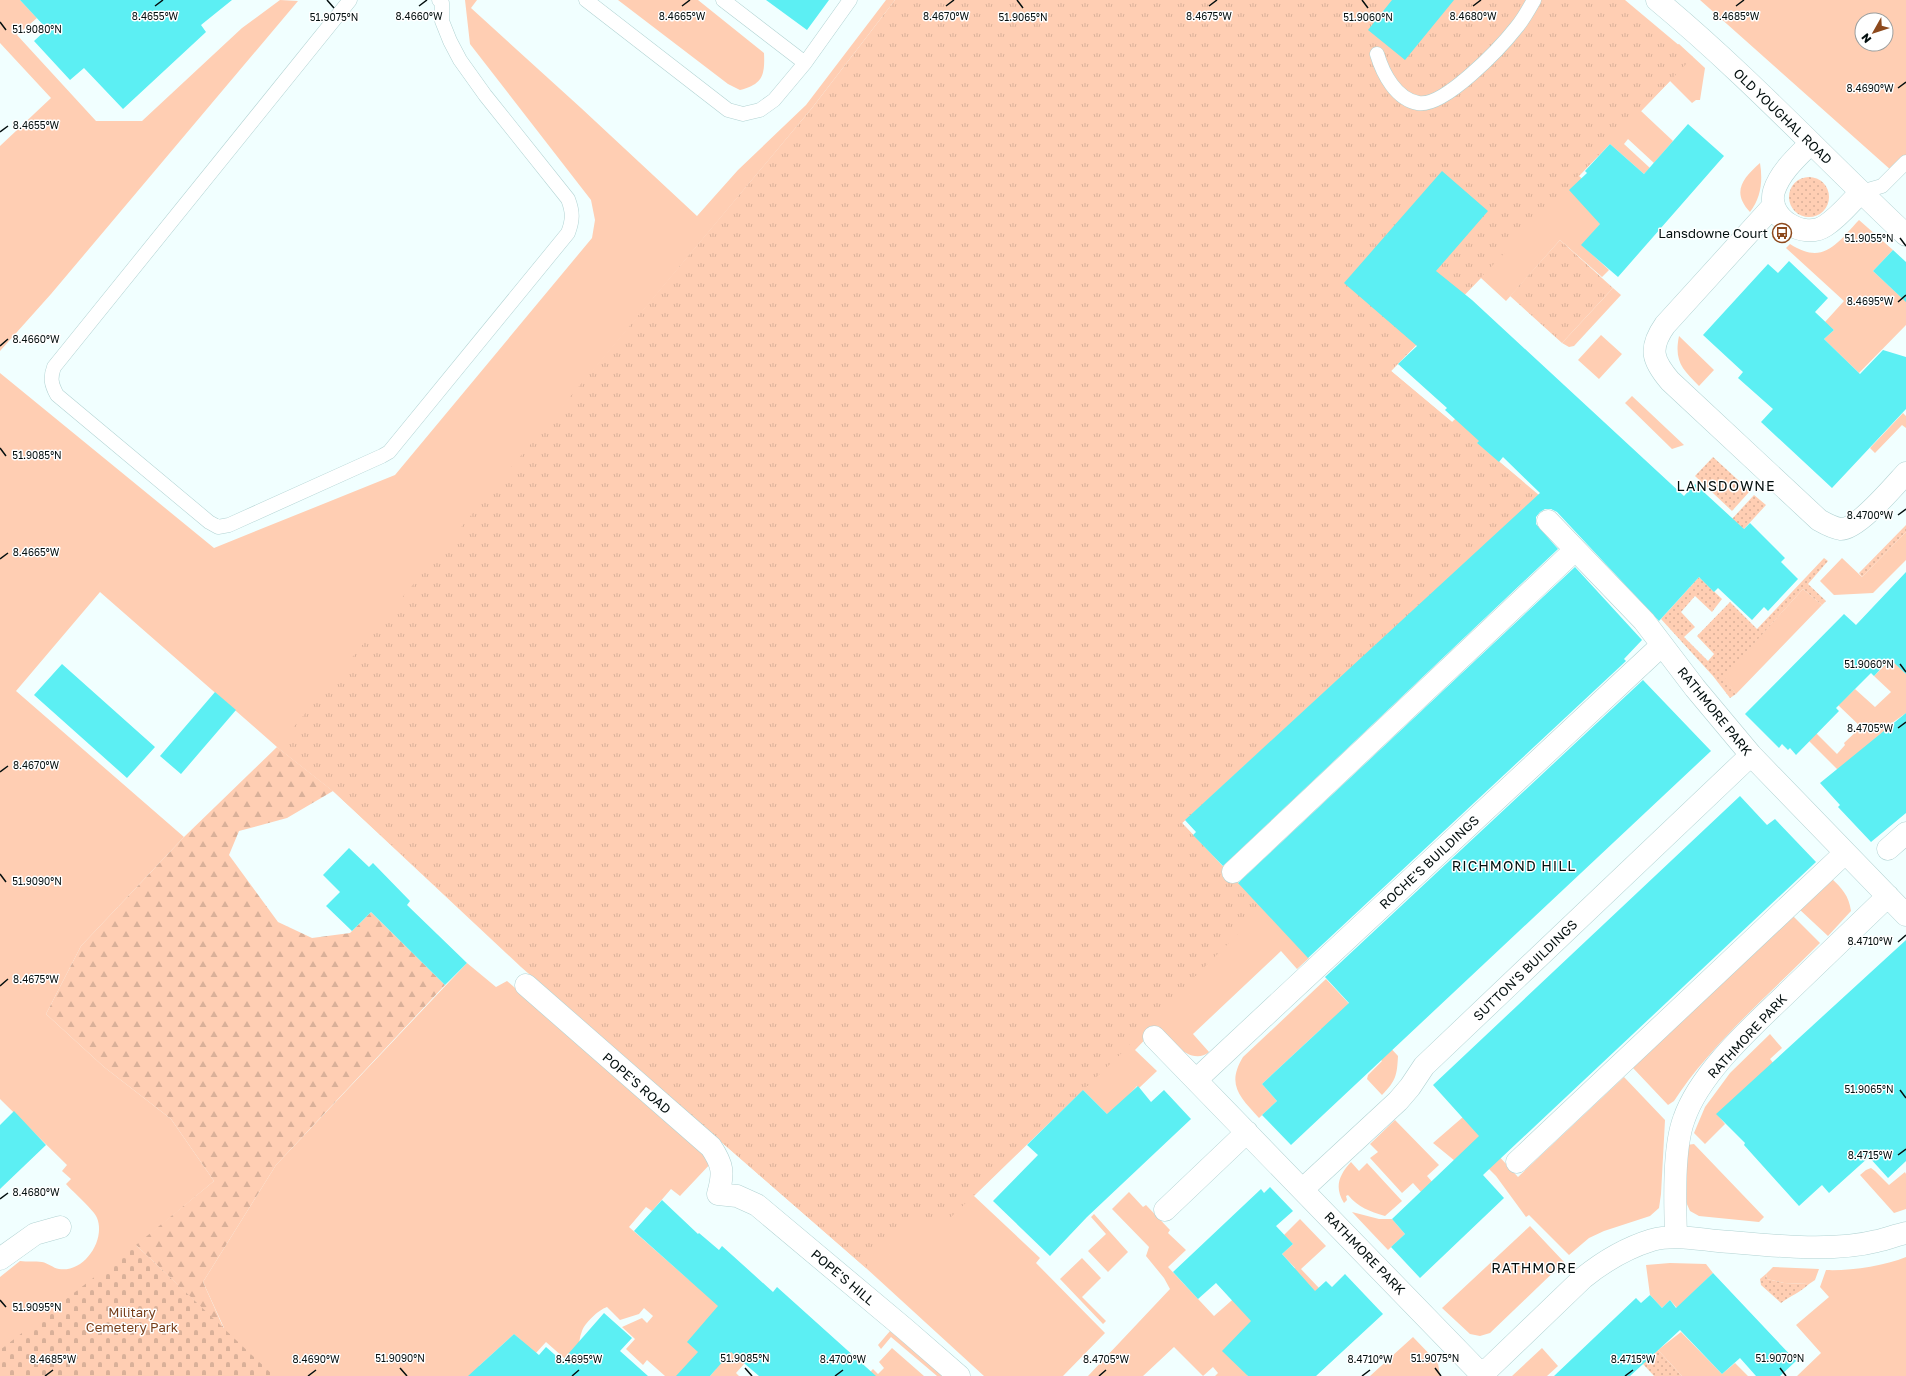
<svg xmlns="http://www.w3.org/2000/svg" width="1906" height="1376" viewBox="0 0 1906 1376" font-family="'Golos Text',sans-serif">
	<style>
		.grass { fill: #ffceb3; fill-rule: evenodd }
		.forest { fill: url(#forest-firs) }
		.cemetery { fill: url(#cemetery-stones) }
		.park { fill: url(#park-tufts) }
		.garden { fill: url(#garden-dots) }
		.building { fill: #5ceff3 }
		.lines { fill: none; stroke-linecap: round; stroke-linejoin: round }
		.service-casing { stroke: #b2d3d3; stroke-width: 15 }
		.minor-casing { stroke: #b2d3d3; stroke-width: 23 }
		.tertiary-casing { stroke: #b2d3d3; stroke-width: 23 }
		.service { stroke: #fff; stroke-width: 14 }
		.minor { stroke: #fff; stroke-width: 22 }
		.tertiary { stroke: #fff; stroke-width: 22 }
		.ticks { fill: none; stroke: #040f0f; stroke-width: 1.5 }
		.labels { text-anchor: middle; dominant-baseline: central; stroke-width: 3; stroke-linejoin: round; paint-order: stroke }
		.street-label { font-size: 13px; fill: #040f0f; stroke: #fff }
		.poi-label { font-size: 13px; fill: #040f0f; stroke: #fff; text-anchor: end }
		.park-label { font-size: 13px; fill: #763e1a; stroke: #fff }
		.neighbourhood-label { font-size: 14px; letter-spacing: 1px; fill: #040f0f; stroke: #fff }
		.ticks-label { font-size: 10px; text-anchor: middle; fill: #040f0f; stroke: #fff; stroke-width: 3; stroke-linejoin: round; paint-order: stroke }
	</style>
	<defs>
		<pattern id="forest-firs" width="22" height="20" patternUnits="userSpaceOnUse"><rect width="22" height="20" fill="#ffceb3"/><path d="M5 1l3.5 6h-7zM16 11l3.5 6h-7z" fill="#d9b099"/></pattern>
		<pattern id="cemetery-stones" width="16" height="16" patternUnits="userSpaceOnUse"><rect width="16" height="16" fill="#ffceb3"/><path d="M2 7V4a2 2 0 0 1 4 0v3zM10 15v-3a2 2 0 0 1 4 0v3z" fill="#d9b099"/></pattern>
		<pattern id="park-tufts" width="24" height="20" patternUnits="userSpaceOnUse"><rect width="24" height="20" fill="#ffceb3"/><path d="M3 7l-1-3M5 7V3M7 7l1-3M15 17l-1-3M17 17v-4M19 17l1-3" fill="none" stroke="#d9b099"/></pattern>
		<pattern id="garden-dots" width="8" height="8" patternUnits="userSpaceOnUse"><rect width="8" height="8" fill="#ffceb3"/><path d="M2 2h.1M6 6h.1" fill="none" stroke="#d9b099" stroke-width="1.8" stroke-linecap="round"/></pattern>
	</defs>
	<rect width="100%" height="100%" fill="#f1ffff"/>
	<path class="grass" d="M0,0H20L37,18L17,35L96,121H142L242,28L280,0L298,1L51,294L0,351V146L51,98L0,43Z
		M465,0H477L471,8L581,108L697,216L738,170L806,105L886,0H895L812,108L420,578L1679,44L1705,68L1700,100H1696L1692,103L1670,81L1641,111L1673,141L1654,163L1628,139L1624,144L1650,168L1644,174L1610,144L1579,176L1615,207L1582,245L1609,270L1602,277L1560,240L1506,301L1481,278L1391,371L1452,422L1465,409L1517,420L1477,443L1522,481L1361,658L1182,823L1309,958L1297,969L1281,951L1193,1034L1209,1052C1191,1067 1169,1039 1157,1027L1135,1050L1157,1071L1139,1088L1137,1086L1109,1116L1083,1090L974,1196L1040,1258L1036,1263L1105,1333L1063,1376H984L866,1268L521,967L333,791L277,747L100,592L16,691L184,837L81,946L46,1014L104,1067L171,1119L214,1181L136,1246L224,1328L203,1282L276,1165L467,963L496,987L507,981L713,1161L680,1196L671,1189L652,1211L646,1207L629,1227L688,1279L712,1295L752,1355L736,1373L739,1376H710L716,1369L694,1376H665L647,1360L643,1365L626,1349L635,1339L622,1327L642,1318L647,1323L653,1316L644,1308L639,1314L620,1320L607,1307C598,1310 585,1323 582,1331C577,1343 581,1355 572,1365L546,1342L525,1365L511,1353L522,1341L514,1334L479,1366L489,1375L507,1376H261L0,1357V1277L20,1261C27,1262 35,1261 42,1262C48,1263 53,1268 59,1269C84,1273 106,1240 97,1218C95,1211 72,1191 66,1184L71,1179L62,1171L67,1165L0,1099V373L214,548L395,475L592,238L595,220L591,200L470,44Z
		M618,0H698L764,53C765,75 763,84 740,90L728,84Z
		M1700,0H1906V157L1892,171ZM1862,20H1886V44H1862Z
		M1760,163C1763,181 1761,198 1750,212C1731,192 1743,178 1760,163Z
		M1859,220L1893,250L1873,271L1902,298L1906,295V325L1859,373L1824,339L1834,330L1825,322L1844,301L1786,248L1790,244C1824,266 1837,243 1859,220Z
		M1613,288L1621,295L1574,346L1569,347L1562,343Z
		M1601,335L1622,354L1599,379L1578,360Z
		M1679,336L1714,370L1699,386C1682,369 1674,361 1679,336Z
		M1632,396L1684,445L1672,449L1625,403Z
		M1903,413L1906,416V428L1902,425L1875,453L1870,448Z
		M1906,532V560L1873,593L1834,595L1820,581L1842,558L1862,577Z
		M1803,589L1822,605L1736,694L1723,677Z
		M1891,659L1906,674V713L1892,723L1899,730L1852,784L1803,735L1811,728L1837,754L1845,745L1844,743L1861,727L1838,705L1855,689L1875,707L1891,692L1874,676Z
		M1831,878C1842,888 1849,896 1851,911L1828,936L1799,909Z
		M1792,915L1820,943C1773,991 1710,1045 1674,1101L1668,1105L1633,1068Z
		M1326,979L1355,1010L1327,1035L1321,1029L1262,1084L1277,1101L1259,1118C1240,1097 1226,1085 1243,1057Z
		M1366,1021L1398,1056C1397,1075 1396,1081 1382,1095L1367,1079L1368,1075L1382,1061L1354,1032Z
		M1770,1034L1782,1048L1770,1059L1774,1064L1717,1114L1725,1124L1705,1144L1694,1133L1705,1107L1730,1073Z
		M1624,1077L1665,1120L1661,1194L1659,1208L1650,1216L1604,1231L1589,1238L1569,1255L1529,1215L1526,1217L1496,1176L1469,1149L1455,1161L1433,1143L1463,1117L1518,1177Z
		M1395,1120L1439,1165L1427,1176L1441,1192L1430,1202L1413,1183L1402,1193L1370,1158L1378,1152L1370,1144Z
		M1694,1144L1764,1217L1759,1222L1699,1216L1690,1211L1686,1202L1687,1145Z
		M1351,1162L1359,1171L1367,1163L1402,1201L1385,1216C1369,1211 1359,1208 1348,1195L1346,1196L1347,1200L1344,1203C1334,1187 1339,1175 1351,1162Z
		M1871,1168L1875,1171L1889,1185L1905,1172L1906,1174V1209L1894,1213L1860,1175L1866,1170Z
		M1129,1192L1143,1207L1146,1205L1170,1230L1168,1233L1186,1250L1168,1267L1214,1316L1239,1294L1295,1268L1282,1254L1293,1244L1284,1235L1300,1219L1326,1246L1301,1269L1319,1288L1261,1364L1247,1376H1215L1218,1373L1213,1367L1203,1376L1174,1347L1143,1376H1088L1170,1289L1164,1278L1146,1256L1149,1247L1112,1209Z
		M1352,1212L1379,1219H1392L1405,1234L1388,1250Z
		M1094,1214L1128,1252L1108,1272L1088,1251L1106,1234L1091,1217Z
		M1530,1226L1564,1262L1490,1333L1480,1336L1470,1334L1442,1308Z
		M1906,1257V1376H1797L1821,1353L1796,1325L1829,1297L1820,1287L1826,1270C1850,1271 1884,1266 1906,1257Z
		M1082,1258L1101,1278L1082,1297L1106,1321L1103,1324L1060,1279Z
		M1670,1263L1706,1264L1713,1273L1677,1308L1670,1300L1662,1308L1650,1295L1646,1265Z
		M1773,1267L1819,1269L1815,1280L1809,1284L1784,1283L1767,1279L1766,1274Z
		M890,1331L943,1376H937L891,1337L881,1349L878,1345Z
		M1681,1332L1722,1374L1735,1363L1748,1376H1682L1658,1350Z
		M1413,1337L1438,1363L1440,1376H1370Z
		M892,1348L924,1376H866L873,1369L878,1374L884,1368L879,1362Z
		M1542,1348L1558,1366L1547,1376H1512Z"/>
	<path class="forest" d="M277,747L333,791L287,818L239,831L229,855L278,922L312,938L350,933L371,912L445,985L276,1165L203,1282L224,1329L136,1245L214,1181L171,1119L104,1067L46,1014L81,946L184,837Z"/>
	<path class="cemetery" d="M136,1245L274,1376H0V1350Z"/>
	<path class="park" d="M895,0H1625L1693,57L1391,371L1539,495L1182,823L1263,909L1128,1043L1130,1045L947,1221L915,1217L871,1253L866,1268L572,1012L333,791L277,747L812,108Z
		M1560,240L1613,288L1562,343L1510,296Z"/>
	<path class="garden" d="M1789 197a20 20 0 1 1 40 0a20 20 0 1 1-40 0Z
		M1713,457L1750,491L1732,511L1695,476Z
		M1754,495L1766,505L1720,555L1709,544Z
		M1906,525V532L1862,577L1859,573Z
		M1824,558L1828,561L1808,584L1826,601L1822,605L1803,589L1724,677L1736,694L1730,698L1713,676L1661,619L1699,577L1722,599L1712,612L1695,596L1681,612L1695,627L1684,637L1708,661L1714,654L1697,636L1730,602L1757,629Z
		M1766,1274L1767,1279L1784,1283L1809,1284C1801,1292 1790,1296 1781,1303L1761,1285L1760,1279Z
		M1658,1350L1682,1376H1654L1643,1364Z"/>
	<path class="building" d="M20,0H232L201,25L206,32L123,109L84,68L70,80L34,41L47,29Z
		M766,0H829L807,30Z
		M1392,0H1454L1405,60L1368,30Z
		M1688,124L1724,156L1618,277L1581,245L1600,224L1569,190L1587,173L1585,171L1610,144L1644,174Z
		M1442,171L1488,211L1436,271L1472,300L1684,496L1695,484L1744,529L1750,523L1785,558L1781,562L1798,579L1768,611L1764,607L1752,620L1718,588L1714,592L1699,577L1659,621L1557,512L1551,509H1545L1540,512L1536,517V524L1558,549L1223,866L1193,835L1196,832L1185,820L1540,493L1503,457L1499,462L1477,443L1479,441L1445,410L1447,408L1398,364L1417,346L1344,283Z
		M1893,250L1906,262V302L1873,271Z
		M1789,261L1828,298L1815,312L1834,330L1824,339L1860,374L1883,350L1906,357V409L1832,488L1761,422L1773,409L1738,378L1743,372L1703,335L1768,264L1778,273Z
		M1575,567L1642,640L1624,659L1626,661L1308,958L1238,883Z
		M1906,572V674L1890,659L1874,676L1871,673L1836,708L1839,711L1796,755L1790,748L1788,750L1782,744L1779,748L1745,714L1844,614L1856,625Z
		M62,664L155,747L127,778L34,695Z
		M1643,680L1711,751L1291,1145L1262,1115L1277,1101L1262,1084L1349,1003L1325,977Z
		M215,692L236,710L181,774L160,756Z
		M1906,713V813L1871,842L1838,807L1840,805L1820,783Z
		M1740,796L1767,825L1775,819L1816,862L1483,1175L1504,1198L1420,1278L1391,1247L1405,1234L1392,1219L1479,1136L1433,1085Z
		M349,848L369,867L373,863L410,901L407,905L467,963L445,985L371,912L352,931L326,906L340,892L323,875Z
		M1906,940V1161L1888,1178L1869,1157L1829,1193L1822,1185L1799,1206L1744,1145L1745,1143L1716,1114Z
		M1138,1086L1151,1102L1164,1090L1191,1119L1087,1217L1050,1256L993,1201L1038,1155L1027,1145L1083,1090L1107,1114Z
		M14,1111L46,1145L0,1189V1125Z
		M1270,1187L1293,1211L1276,1226L1293,1244L1282,1254L1315,1291L1326,1281L1332,1287L1345,1274L1383,1314L1316,1376H1248L1222,1351L1251,1321L1216,1283L1198,1299L1173,1272L1261,1189L1264,1193Z
		M662,1200L698,1234L699,1233L719,1250L722,1246L773,1292L777,1287L876,1376H759L731,1352L710,1376H676L698,1352L687,1342L718,1306L634,1231Z
		M1713,1273L1796,1361L1780,1376H1756L1740,1358L1722,1374L1680,1330L1630,1376H1554L1636,1298L1641,1303L1650,1295L1662,1308L1670,1300L1676,1308Z
		M604,1313L632,1338L620,1351L648,1376H468L514,1334L539,1355L546,1347L562,1361Z"/>
	<g class="lines">
		<g class="service-casing">
			<path id="service" d="M350,0L54,367C50,378 51,384 57,395L209,522L218,527L229,525L382,456L389,452L568,233C573,220 573,212 568,199L485,95L460,60L450,41L442,21V3L439,0
				M586,0L728,110L743,114L760,110L774,100L805,63L850,0
				M723,0L805,63
				M1377,54C1383,74 1396,99 1418,103C1444,108 1501,47 1516,28C1523,20 1529,9 1534,0
				M1861,192L1882,186L1906,162"/>
		</g>
		<g class="minor-casing">
			<path id="minor" d="M1811,143C1797,157 1780,172 1774,191C1766,218 1804,240 1825,226C1839,217 1850,203 1861,192
				M1774,205L1665,325C1648,349 1653,361 1670,381L1819,520C1826,524 1833,528 1841,529C1858,529 1894,486 1906,473
				M1548,521L1644,621L1695,688L1751,755L1906,915
				M1888,849L1906,833
				M1233,872L1575,550
				M526,985L711,1147C723,1165 724,1173 718,1194L737,1196L757,1205L905,1329L959,1376
				M1154,1037L1482,1375
				M1196,1080L1662,645
				M1517,1162L1845,853
				M1303,1189L1398,1101L1410,1087L1424,1066L1751,755
				M1165,1210L1247,1132
				M1676,1236C1675,1204 1673,1148 1684,1119C1700,1072 1754,1025 1789,991C1822,959 1855,928 1888,896
				M0,1259L35,1234L60,1227
				M1481,1376L1583,1278C1604,1261 1626,1248 1652,1240C1677,1233 1705,1241 1731,1242C1775,1246 1834,1252 1877,1241C1887,1239 1896,1235 1906,1233"/>
		</g>
		<g class="tertiary-casing">
			<path id="tertiary" d="M1657,0C1745,73 1823,157 1906,235"/>
		</g>
		<use href="#service" class="service"/>
		<use href="#minor" class="minor"/>
		<use href="#tertiary" class="tertiary"/>
	</g>
	<path class="ticks" d="M327,0L334,8M1017,0L1023,8M1362,0L1368,8M155,6L163,0M419,6L427,0M682,6L690,0M946,6L954,0M1209,6L1217,0M1473,6L1481,0M1736,6L1744,0M0,22L6,30M1898,88L1906,82M0,132L8,126M1900,238L1906,246M1898,302L1906,295M0,346L8,339M0,448L6,456M1898,515L1906,509M0,559L8,553M1900,664L1906,672M1898,728L1906,722M0,772L8,766M0,874L6,882M1898,942L1906,935M0,986L8,979M1900,1090L1906,1098M1898,1155L1906,1149M0,1199L8,1193M0,1300L6,1307M400,1368L407,1376M745,1368L752,1376M1435,1368L1441,1376M1780,1368L1786,1376M45,1376L53,1370M308,1376L316,1370M572,1376L579,1370M835,1376L843,1370M1099,1376L1106,1370M1362,1376L1370,1370M1625,1376L1633,1370"/>
	<defs>
		<g id="bus-ring" transform="scale(1)"><circle r="9.5" fill="#fff" stroke="#8d491d" stroke-width="1.5"/><path d="M-5-6H5V4H4V6H2V4H-2V6H-4V4H-5ZM-3.5-4V0h7V-4ZM-3.5 1.2v1.5H-2V1.2ZM2 1.2v1.5H3.5V1.2Z" fill="#8d491d"/></g>
	</defs>
	<g fill-rule="evenodd">
		<use href="#bus-ring" x="1782" y="233"/>
	</g>
	<g class="labels">
		<g class="street-label">
			<text transform="translate(1783 116) rotate(44)">OLD YOUGHAL ROAD</text>
			<text transform="translate(1715 711) rotate(51)">RATHMORE PARK</text>
			<text transform="translate(1429 862) rotate(-43)">ROCHE'S BUILDINGS</text>
			<text transform="translate(1525 970) rotate(-44)">SUTTON'S BUILDINGS</text>
			<text transform="translate(1747 1036) rotate(-47)">RATHMORE PARK</text>
			<text transform="translate(637 1083) rotate(41)">POPE'S ROAD</text>
			<text transform="translate(1365 1253) rotate(46)">RATHMORE PARK</text>
			<text transform="translate(843 1277) rotate(40)">POPE'S HILL</text>
		</g>
		<g class="poi-label">
			<text x="1768" y="233">Lansdowne Court</text>
		</g>
		<g class="park-label">
			<text x="132" y="1312">Military<tspan x="132" dy="15">Cemetery Park</tspan></text>
		</g>
		<g class="neighbourhood-label">
			<text x="1726" y="485">LANSDOWNE</text>
			<text x="1514" y="865">RICHMOND HILL</text>
			<text x="1534" y="1267">RATHMORE</text>
		</g>
	</g>
	<g class="ticks-label">
		<text x="155" y="20">8.4655°W</text>
		<text x="419" y="20">8.4660°W</text>
		<text x="682" y="20">8.4665°W</text>
		<text x="946" y="20">8.4670°W</text>
		<text x="1209" y="20">8.4675°W</text>
		<text x="1473" y="20">8.4680°W</text>
		<text x="1736" y="20">8.4685°W</text>
		<text x="334" y="21">51.9075°N</text>
		<text x="1023" y="21">51.9065°N</text>
		<text x="1368" y="21">51.9060°N</text>
		<text x="37" y="33">51.9080°N</text>
		<text x="1870" y="92">8.4690°W</text>
		<text x="36" y="129">8.4655°W</text>
		<text x="1869" y="242">51.9055°N</text>
		<text x="1870" y="305">8.4695°W</text>
		<text x="36" y="343">8.4660°W</text>
		<text x="37" y="459">51.9085°N</text>
		<text x="1870" y="519">8.4700°W</text>
		<text x="36" y="556">8.4665°W</text>
		<text x="1869" y="668">51.9060°N</text>
		<text x="1870" y="732">8.4705°W</text>
		<text x="36" y="769">8.4670°W</text>
		<text x="37" y="885">51.9090°N</text>
		<text x="1870" y="945">8.4710°W</text>
		<text x="36" y="983">8.4675°W</text>
		<text x="1869" y="1093">51.9065°N</text>
		<text x="1870" y="1159">8.4715°W</text>
		<text x="36" y="1196">8.4680°W</text>
		<text x="37" y="1311">51.9095°N</text>
		<text x="400" y="1362">51.9090°N</text>
		<text x="745" y="1362">51.9085°N</text>
		<text x="1435" y="1362">51.9075°N</text>
		<text x="1780" y="1362">51.9070°N</text>
		<text x="53" y="1363">8.4685°W</text>
		<text x="316" y="1363">8.4690°W</text>
		<text x="579" y="1363">8.4695°W</text>
		<text x="843" y="1363">8.4700°W</text>
		<text x="1106" y="1363">8.4705°W</text>
		<text x="1370" y="1363">8.4710°W</text>
		<text x="1633" y="1363">8.4715°W</text>
	</g>
	<g transform="translate(1874 32) rotate(231)"><circle r="19" fill="#ffffff" stroke="#9b9f9f"/>
	<path d="M0-3L7 15L0 10L-7 15Z" fill="#8d491d"/>
	<text y="-6" font-size="11" font-weight="bold" text-anchor="middle" fill="#040f0f">N</text>
	</g>
</svg>
